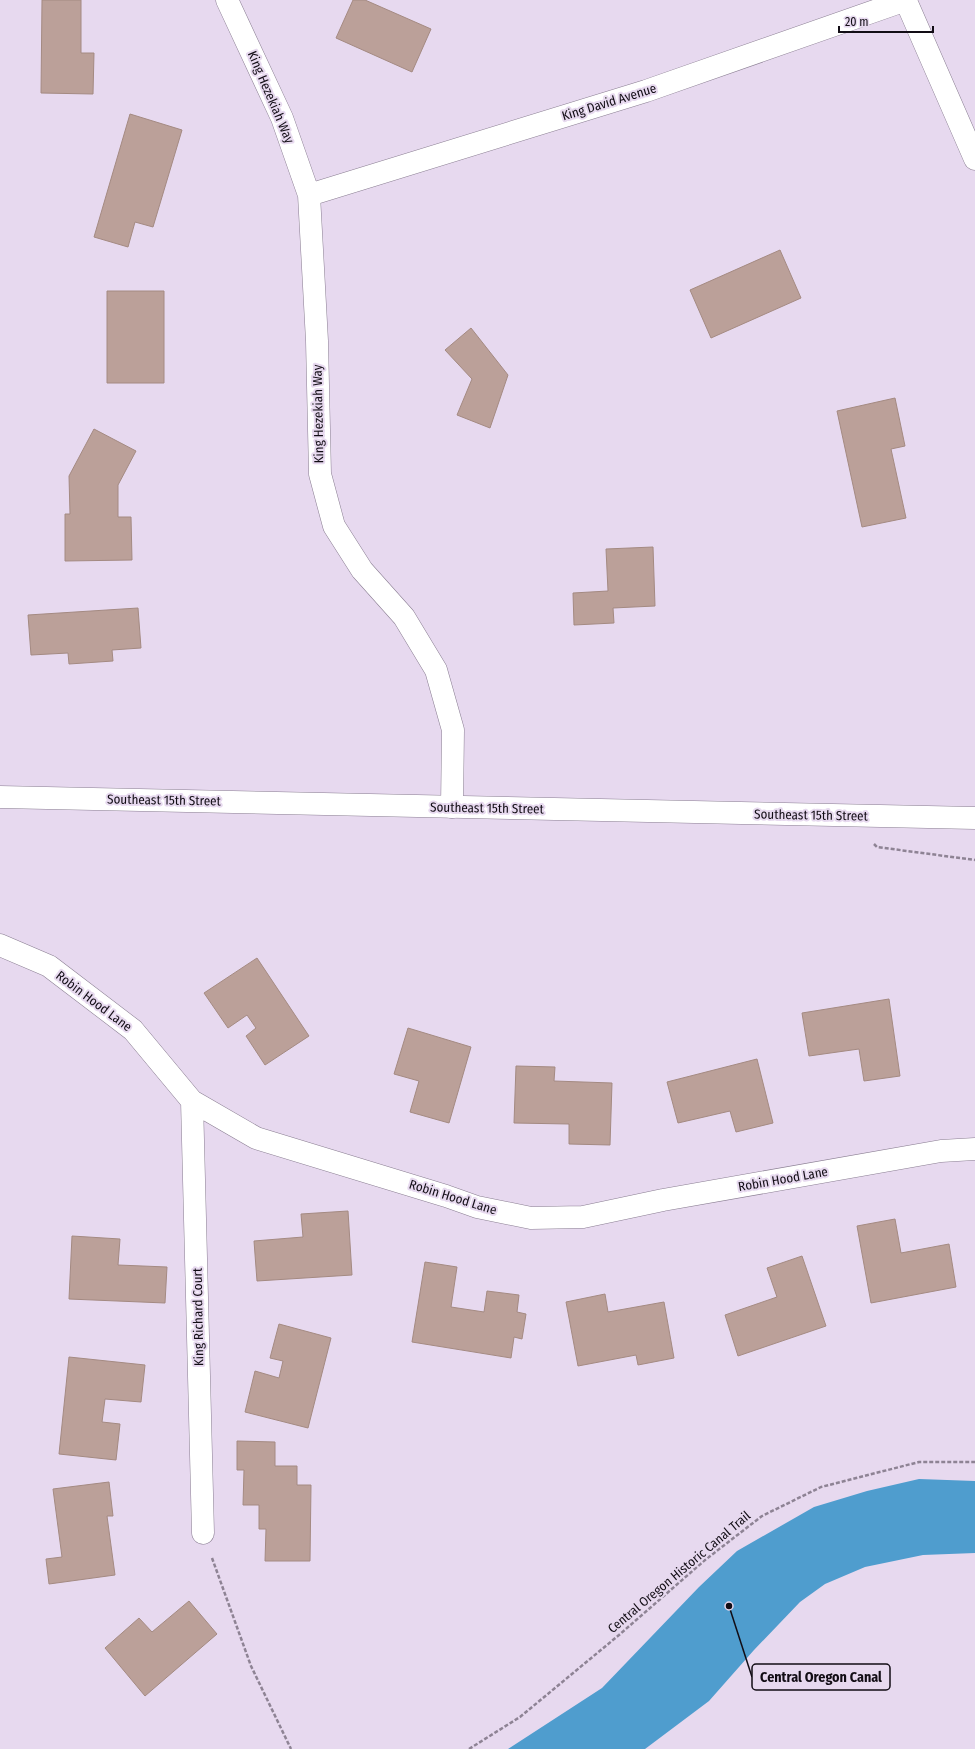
<svg xmlns="http://www.w3.org/2000/svg" width="975" height="1749" viewBox="0 0 975 1749" font-family="'Fira Sans Condensed',sans-serif">
	<style>
		.water { fill: #4f9dce }
		.building { fill: #bba099; stroke: #a48a82 }
		.lines { fill: none; stroke-linecap: round; stroke-linejoin: round }
		.minor-casing { stroke: #8a7e92; stroke-width: 23 }
		.secondary-casing { stroke: #8a7e92; stroke-width: 23 }
		.path { stroke: #8e8394; stroke-width: 2.5; stroke-dasharray: 4 2; stroke-linecap: butt }
		.minor { stroke: #fff; stroke-width: 22 }
		.secondary { stroke: #fff; stroke-width: 22 }
		.labels { text-anchor: middle; dominant-baseline: central; stroke-width: 4; stroke-linejoin: round; paint-order: stroke }
		.street-label { font-size: 13px; fill: #120d15; stroke: #e7d9ef }
		.leader { fill: none; stroke: #120d15; stroke-width: 1.5 }
		.callout-dot { fill: #120d15; stroke: #e7d9ef; stroke-width: 1.5 }
		.callout { fill: #e7d9ef; stroke: #120d15; stroke-width: 1.5 }
		.callout-label { font-size: 14px; text-anchor: middle; font-weight: bold; fill: #120d15 }
	</style>
	<rect width="100%" height="100%" fill="#e7d9ef"/>
	<path class="water" d="M919,1479L975,1481V1553L923,1555L865,1567L825,1584L800,1602L754,1650L709,1701L645,1749H508L602,1688L699,1587L737,1551L814,1507L867,1491Z"/>
	<path class="building" d="M42,0H81V53H94L93,94L41,93Z
		M353,0H365L431,29L412,72L336,38Z
		M130,114L182,130L153,227L135,222L128,247L94,237Z
		M780,250L801,298L711,338L690,290Z
		M107,291H164V383H107Z
		M471,328L508,375L490,428L457,415L472,379L445,350Z
		M895,398L905,446L891,449L906,518L862,527L837,411Z
		M94,429L136,451L118,485V517H131L132,560L65,561V514H70L69,476Z
		M653,547L655,606L613,608L614,623L574,625L573,593L608,591L606,549Z
		M138,608L141,648L112,650L113,661L69,664L68,653L31,655L28,615Z
		M257,958L309,1036L265,1065L246,1036L256,1028L247,1015L228,1028L204,993Z
		M889,999L900,1076L864,1081L859,1049L809,1056L802,1013Z
		M408,1028L471,1047L449,1123L410,1112L419,1081L394,1074Z
		M757,1059L773,1123L736,1132L730,1111L678,1123L667,1082Z
		M516,1066L555,1067L554,1081L612,1083L610,1145L569,1144V1124L514,1123Z
		M348,1211L352,1275L257,1281L254,1241L303,1237L301,1214Z
		M895,1219L901,1253L949,1244L956,1287L871,1303L857,1226Z
		M72,1236L120,1239L118,1265L167,1267L165,1303L69,1299Z
		M802,1256L826,1326L738,1356L725,1315L777,1297L767,1268Z
		M425,1262L457,1267L451,1307L484,1312L487,1291L519,1295L517,1312L526,1314L522,1339L514,1337L511,1358L412,1342Z
		M605,1294L608,1312L664,1302L674,1358L638,1365L636,1355L578,1366L566,1302Z
		M279,1324L331,1338L308,1428L245,1412L255,1371L279,1378L283,1361L270,1358Z
		M69,1357L145,1365L141,1402L105,1399L102,1422L120,1424L116,1460L59,1454Z
		M237,1441L275,1442V1466H297V1485H311L310,1561H265L266,1529H259V1505H243L244,1470H237Z
		M109,1482L113,1516H107L115,1575L49,1584L46,1559L62,1557L53,1489Z
		M189,1601L217,1634L145,1696L105,1648L139,1618L152,1632Z"/>
	<g class="lines">
		<g class="minor-casing">
			<path id="minor" d="M227,0L282,118L309,195L317,341L320,474L334,526L362,570L404,617L436,670L453,730L452,807
				M906,1L975,159
				M309,195L646,91L906,0
				M0,945L49,966L133,1030L192,1101L256,1138L446,1196L477,1207L531,1218L583,1217L663,1200L941,1151L975,1149
				M192,1101L203,1533"/>
		</g>
		<g class="secondary-casing">
			<path id="secondary" d="M0,797L975,818"/>
		</g>
		<path class="path" d="M874,844L877,847L975,860
			M212,1558L251,1666L291,1749
			M469,1749L520,1717L619,1635L705,1560L762,1516L821,1487L919,1462H975"/>
		<use href="#minor" class="minor"/>
		<use href="#secondary" class="secondary"/>
	</g>
	<g class="labels">
		<g class="street-label">
			<text transform="translate(271 97) rotate(67)">King Hezekiah Way</text>
			<text transform="translate(609 102) rotate(-17)">King David Avenue</text>
			<text transform="translate(318 414) rotate(-91)">King Hezekiah Way</text>
			<text transform="translate(164 800) rotate(1)">Southeast 15th Street</text>
			<text transform="translate(487 808) rotate(1)">Southeast 15th Street</text>
			<text transform="translate(811 815) rotate(1)">Southeast 15th Street</text>
			<text transform="translate(94 1001) rotate(37)">Robin Hood Lane</text>
			<text transform="translate(783 1179) rotate(-10)">Robin Hood Lane</text>
			<text transform="translate(453 1197) rotate(17)">Robin Hood Lane</text>
			<text transform="translate(198 1317) rotate(-91)">King Richard Court</text>
			<text transform="translate(679 1572) rotate(-40)">Central Oregon Historic Canal Trail</text>
		</g>
	</g>
	<path class="leader" d="M729 1606L752 1677"/>
	<circle class="callout-dot" cx="729" cy="1606" r="4"/>
	<rect class="callout" x="752" y="1664" width="138" height="26" rx="4"/>
	<g class="callout-label">
		<text x="821" y="1682">Central Oregon Canal</text>
	</g>
	<path d="M839 26v6h94v-6" fill="none" stroke="#120d15" stroke-width="2"/>
	<text x="845" y="26" font-size="12" fill="#120d15" stroke="#e7d9ef" stroke-width="3" paint-order="stroke">20 m</text>
</svg>
